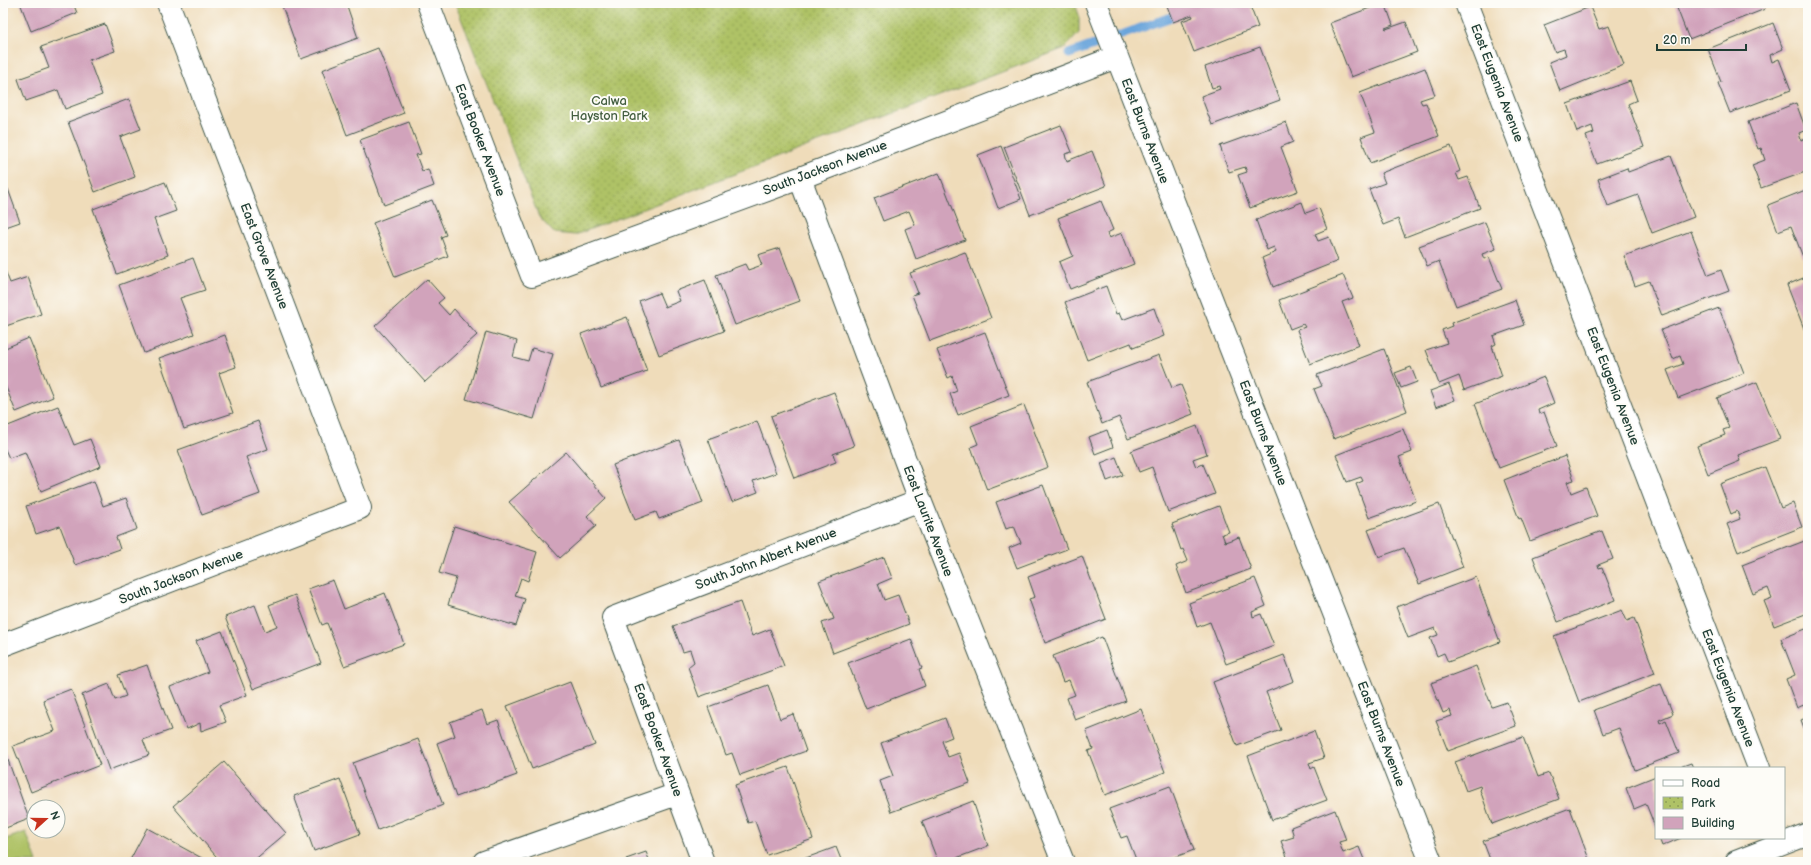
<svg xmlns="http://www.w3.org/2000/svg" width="1811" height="865" viewBox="0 0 1811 865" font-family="'Balsamiq Sans',sans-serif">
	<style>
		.grass { fill: #afc266; stroke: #67804d }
		.park { fill: url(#park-dots); stroke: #67804d }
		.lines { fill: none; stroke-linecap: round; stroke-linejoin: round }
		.stream { stroke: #6aa5db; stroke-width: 9 }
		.building { fill: #d1a3bb }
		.street-casing { stroke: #3e5548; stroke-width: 24 }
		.street { stroke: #fff; stroke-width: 22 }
		.labels { text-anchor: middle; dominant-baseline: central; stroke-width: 4; stroke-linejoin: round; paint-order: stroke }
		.street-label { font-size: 13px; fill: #1f3d34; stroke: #fdfcf7 }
		.park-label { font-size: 13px; fill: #435e40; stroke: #fdfcf7 }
	</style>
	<defs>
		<pattern id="park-dots" width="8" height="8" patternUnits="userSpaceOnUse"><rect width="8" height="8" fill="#afc266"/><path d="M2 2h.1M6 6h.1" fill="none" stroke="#8e9f55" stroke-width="1.8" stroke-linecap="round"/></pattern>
	</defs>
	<rect width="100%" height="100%" fill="#fdfcf7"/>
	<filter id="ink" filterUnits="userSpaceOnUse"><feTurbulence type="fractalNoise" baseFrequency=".025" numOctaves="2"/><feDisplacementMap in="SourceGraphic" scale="8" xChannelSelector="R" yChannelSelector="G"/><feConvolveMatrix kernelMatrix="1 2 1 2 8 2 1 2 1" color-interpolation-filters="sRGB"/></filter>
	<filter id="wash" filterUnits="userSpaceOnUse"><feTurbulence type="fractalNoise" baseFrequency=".012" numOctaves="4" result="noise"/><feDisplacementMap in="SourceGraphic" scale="16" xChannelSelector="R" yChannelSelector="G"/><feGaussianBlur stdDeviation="0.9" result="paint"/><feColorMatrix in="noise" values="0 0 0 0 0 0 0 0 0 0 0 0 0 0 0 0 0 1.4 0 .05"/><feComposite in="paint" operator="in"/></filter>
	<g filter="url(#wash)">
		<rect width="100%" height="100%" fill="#efdcba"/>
		<path class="grass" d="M26,832L37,862H3V840Z"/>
		<path class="park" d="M455,3H1075L1079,15V33L1065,48L575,235L554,233L539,217Z"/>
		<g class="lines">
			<path class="stream" d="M1069,54L1182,13"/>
		</g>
		<g id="blocks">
			<path class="building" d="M20,3H73L77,13L31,31Z
				M281,3H346L358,38L301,59Z
				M1166,3H1249L1258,27L1194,52L1182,21L1193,17L1192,15L1173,22Z
				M1383,3H1385L1393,25L1385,28L1386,29L1406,22L1417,52L1351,77L1330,23Z
				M1675,3H1763L1765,9L1689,39Z
				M1590,7L1599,29L1609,26L1624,65L1560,91L1549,62L1566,55L1564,49L1555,52L1544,25Z
				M1773,23L1783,49L1770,55L1772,62L1779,59L1791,90L1730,113L1718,83L1721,82L1708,49Z
				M105,24L115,51L89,60L102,95L65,109L58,90L26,101L18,79L49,68L41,47Z
				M1260,47L1280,100L1212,125L1201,96L1220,89L1219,86L1212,88L1205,67Z
				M378,48L404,113L347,135L322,70Z
				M1425,68L1435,95L1420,100L1422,104L1426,103L1439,136L1370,163L1361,137L1375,132L1360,93Z
				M1630,81L1637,100L1628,104L1644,147L1597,164L1586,136L1594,133L1592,126L1577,132L1567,104Z
				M129,99L141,129L120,137L135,177L95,192L68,122Z
				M1796,103L1806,130L1799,133L1801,140L1808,137V171L1761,188L1752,165L1765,160L1761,148L1758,149L1748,122Z
				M409,122L421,154L416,155L422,171L428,169L434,186L384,205L360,140Z
				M1286,122L1293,142L1281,147L1298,191L1250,208L1238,175L1247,172L1245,167L1229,172L1220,146Z
				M1061,125L1072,152L1065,154L1067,161L1092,151L1106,186L1030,215L1004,147Z
				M1001,146L1021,199L998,208L978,155Z
				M1451,146L1460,171L1456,173L1459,180L1468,177L1480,208L1405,237L1398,219L1383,225L1369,189L1385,183L1381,173Z
				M1671,156L1694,217L1652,233L1638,195L1608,206L1598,179L1627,168L1628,172Z
				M939,173L965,240L916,259L905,229L915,225L909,211L883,221L874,198Z
				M165,182L176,211L154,219L168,255L117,274L93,209Z
				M8,189L20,222L3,228V191Z
				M1808,189V264L1806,265L1791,226L1778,231L1768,205Z
				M432,200L446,235L441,237L448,256L395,277L373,223Z
				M1101,201L1113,230L1107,233L1109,238L1122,233L1134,264L1070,289L1059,262L1073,256L1058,218Z
				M1302,202L1306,213L1319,208L1327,229L1315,234L1318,241L1329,237L1338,261L1273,287L1262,258L1276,252L1274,247L1267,250L1256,220Z
				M1485,222L1496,249L1482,254L1484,259L1489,257L1502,289L1456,306L1439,261L1427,266L1419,246Z
				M1691,231L1708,275L1721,270L1729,291L1662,316L1649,281L1635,286L1624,256Z
				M780,248L800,301L735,325L716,275L745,264L748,270L762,265L758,255Z
				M965,252L991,318L930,341L912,295L918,293L910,273Z
				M193,258L205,290L180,298L194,334L144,353L119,285Z
				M3,265L10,283L28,277L41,314L3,327Z
				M1343,275L1353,298L1342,302L1359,345L1310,364L1297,330L1305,327L1303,324L1290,329L1279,300Z
				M1808,276V339L1787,285Z
				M427,279L444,298L438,303L449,315L454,309L477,335L425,382L375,326Z
				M705,280L724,331L659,355L639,301L659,293L665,307L680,301L676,291Z
				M1106,286L1116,314L1119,313L1122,320L1154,308L1164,336L1133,348L1131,343L1087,360L1065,302Z
				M1515,300L1524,325L1493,336L1496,344L1492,346L1502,376L1464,390L1459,376L1439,384L1426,350L1447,343L1442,330L1452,326L1451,323Z
				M1719,308L1744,373L1678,398L1667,370L1683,364L1680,356L1673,359L1661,330Z
				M627,317L647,371L601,388L581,334Z
				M486,332L517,341L513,357L528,361L532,348L553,354L534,419L466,399Z
				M985,332L1009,395L958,415L950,394L957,391L952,376L948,378L937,350Z
				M225,335L236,367L219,373L233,413L184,429L159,358Z
				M29,338L53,397L16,412L3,380V349Z
				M1384,349L1407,411L1334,439L1314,389L1322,386L1317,375Z
				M1159,355L1172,388L1181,385L1193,414L1128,439L1119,417L1102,424L1087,382Z
				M1411,367L1417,382L1401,388L1395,373Z
				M1544,377L1554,403L1538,410L1539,414L1544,412L1557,446L1499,468L1475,404Z
				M1757,382L1780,439L1738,455L1740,461L1708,474L1697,446L1725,435L1723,430L1729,428L1717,398Z
				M1449,384L1455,400L1436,407L1430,391Z
				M834,392L854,446L833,454L836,462L794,478L771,416Z
				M1024,405L1048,467L987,490L971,447L978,444L971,426Z
				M58,406L74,445L90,439L101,466L41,491L25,452L9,458L3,445V428Z
				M258,421L268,449L246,457L260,494L202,515L178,450Z
				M757,421L776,473L753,481L758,492L732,502L708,439Z
				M1197,426L1207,454L1193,459L1196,467L1203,464L1215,494L1168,512L1152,467L1139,472L1131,451Z
				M1403,429L1412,452L1399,457L1416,501L1369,518L1356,484L1363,481L1361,477L1347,482L1336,455Z
				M1107,430L1113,447L1095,454L1089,437Z
				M679,440L703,503L659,519L656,512L635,520L613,465Z
				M566,452L606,498L587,516L596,526L560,558L509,502Z
				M1565,456L1574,480L1567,482L1571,493L1586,487L1597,516L1530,541L1521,518L1519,519L1504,480Z
				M1116,457L1123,475L1107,481L1101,463Z
				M1765,467L1781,508L1793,503L1802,527L1738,552L1727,524L1740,519L1737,511L1731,514L1720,484Z
				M94,481L103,506L126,498L137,529L116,537L120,549L75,565L60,526L36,534L26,506Z
				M1043,485L1067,549L1017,568L1009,548L1021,543L1014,526L1006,529L996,502Z
				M1439,504L1463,567L1419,584L1404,548L1379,557L1368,530Z
				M1219,506L1229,532L1222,534L1225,542L1239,537L1251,569L1186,593L1176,566L1188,561L1183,549L1181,550L1172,524Z
				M454,526L537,552L528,581L521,578L515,596L525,599L516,626L448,605L456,578L439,573Z
				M1602,531L1613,559L1598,565L1599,568L1602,567L1615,600L1558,622L1533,557Z
				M1807,540L1808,569L1804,570L1808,580V613L1774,626L1764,601L1772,598L1768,588L1753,594L1742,565Z
				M1082,556L1106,619L1045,643L1029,599L1035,597L1028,577Z
				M884,557L892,578L878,584L884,600L898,595L909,624L833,653L822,623L834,619L819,581Z
				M1476,577L1500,642L1448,662L1444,653L1437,656L1430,638L1438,635L1435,628L1408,638L1396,607Z
				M1255,578L1266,606L1252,612L1253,617L1261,614L1274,646L1226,664L1210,622L1197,627L1189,603Z
				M333,580L344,609L385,593L404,644L344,666L327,623L322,625L308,589Z
				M295,595L321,663L253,689L225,617L255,605L265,631L277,626L269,605Z
				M740,602L752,636L770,629L784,666L699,697L688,667L694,662L690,650L683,652L673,626Z
				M1622,610L1627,621L1634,618L1655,673L1579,702L1554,636Z
				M1808,628V703L1797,708L1786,679L1795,675L1781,639Z
				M222,631L247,695L219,705L226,722L201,731L200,723L187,729L170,687L208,672L196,641Z
				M1102,637L1126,701L1075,720L1067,698L1075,695L1069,680L1063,682L1053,656Z
				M911,639L922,668L919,669L925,686L866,709L848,663Z
				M1284,655L1294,681L1266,692L1281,730L1237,746L1213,682Z
				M147,665L171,730L143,740L149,755L109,770L82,695L109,684L115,700L126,696L118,675Z
				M1476,666L1492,707L1507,702L1516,726L1448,751L1436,721L1452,716L1450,710L1443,713L1431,683Z
				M570,682L595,745L532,769L507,706Z
				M1661,684L1673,714L1659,720L1660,723L1666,720L1679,753L1635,770L1619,728L1603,734L1594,710Z
				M768,685L780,719L793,714L806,751L740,775L732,753L726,755L708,707Z
				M71,689L100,765L31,792L13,746L55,731L43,700Z
				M1141,709L1165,772L1105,795L1088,751L1093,749L1086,731Z
				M482,710L487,724L498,720L517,775L456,797L437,743L455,736L450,722Z
				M1808,717V738L1801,720Z
				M945,718L952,737L942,741L948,757L959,753L970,783L891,812L880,781L893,776L881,743Z
				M1314,731L1324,758L1309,763L1311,769L1314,767L1327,800L1272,820L1248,756Z
				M1523,737L1538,777L1549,773L1559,799L1492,824L1480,790L1481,789L1480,786L1466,791L1455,762Z
				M418,739L443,805L378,830L353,763Z
				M3,746L29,819L3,829Z
				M224,762L286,833L252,862H221L173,806Z
				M1691,763L1693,768H1677Z
				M788,767L813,839L767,855L755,821L748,823L735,785Z
				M1656,776V829L1646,804L1634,809L1626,788Z
				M340,779L360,834L314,851L294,796Z
				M1170,786L1194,850L1162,862H1137L1127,836L1121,838L1109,809Z
				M973,801L988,846L946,862H938L922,821Z
				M1570,808L1590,862H1491L1483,841Z
				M1335,810L1346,840L1339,842L1343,853L1359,847L1365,862H1289L1281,841L1294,837L1291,827Z
				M147,828L209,862H129Z
				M1659,838H1681L1662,846Z
				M836,847L842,862H795Z
				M646,852L650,862H627L626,859Z"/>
		</g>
	</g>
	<g filter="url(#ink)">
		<use href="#blocks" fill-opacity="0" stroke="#3e5548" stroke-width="1"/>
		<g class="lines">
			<g class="street-casing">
				<path id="street" d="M428,3L532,276L800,178L1116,57
					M1096,3L1431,862
					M1466,3L1759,768
					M800,178L920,500L1063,862
					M3,645L360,508L168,3
					M484,862L677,794
					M703,862L613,618L920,500
					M1736,862L1808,834"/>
			</g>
			<use href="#street" class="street"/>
		</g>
	</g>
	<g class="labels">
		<g class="street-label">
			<text transform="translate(1497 83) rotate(69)">East Eugenia Avenue</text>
			<text transform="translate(1145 131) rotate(69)">East Burns Avenue</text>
			<text transform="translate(480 140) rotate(69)">East Booker Avenue</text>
			<text transform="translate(825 168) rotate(-21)">South Jackson Avenue</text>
			<text transform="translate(264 256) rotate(69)">East Grove Avenue</text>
			<text transform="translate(1613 386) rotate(69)">East Eugenia Avenue</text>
			<text transform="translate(1263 433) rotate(69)">East Burns Avenue</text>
			<text transform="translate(928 521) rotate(69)">East Laurite Avenue</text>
			<text transform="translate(766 559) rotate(-21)">South John Albert Avenue</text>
			<text transform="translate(181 577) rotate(-21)">South Jackson Avenue</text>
			<text transform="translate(1728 688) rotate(69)">East Eugenia Avenue</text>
			<text transform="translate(1381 734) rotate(69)">East Burns Avenue</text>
			<text transform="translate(658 740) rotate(70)">East Booker Avenue</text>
		</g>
		<g class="park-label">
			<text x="609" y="101">Calwa<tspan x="609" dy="15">Hayston Park</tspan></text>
		</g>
	</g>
	<rect width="1811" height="865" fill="none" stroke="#fdfcf7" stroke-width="16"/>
	<rect x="1655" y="767" width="130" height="72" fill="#fdfcf7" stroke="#a4b0a9"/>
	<rect x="1663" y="780" width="20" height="6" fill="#ffffff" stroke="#a4b0a9"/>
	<text x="1691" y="787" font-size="12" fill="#1f3d34">Road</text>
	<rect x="1663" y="797" width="20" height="12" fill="url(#park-dots)" stroke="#a4b0a9"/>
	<text x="1691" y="807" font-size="12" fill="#1f3d34">Park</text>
	<rect x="1663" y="817" width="20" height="12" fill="#d1a3bb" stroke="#a4b0a9"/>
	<text x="1691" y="827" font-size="12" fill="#1f3d34">Building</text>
	<g transform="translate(46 819) rotate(69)"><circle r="19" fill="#fdfcf7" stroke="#a4b0a9"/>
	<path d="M0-3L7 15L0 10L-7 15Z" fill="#c8321e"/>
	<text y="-6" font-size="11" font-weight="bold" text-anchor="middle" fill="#1f3d34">N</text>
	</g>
	<path d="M1657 44v6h89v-6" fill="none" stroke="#1f3d34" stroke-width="2"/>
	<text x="1663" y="44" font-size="12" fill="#1f3d34" stroke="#fdfcf7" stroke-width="3" paint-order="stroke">20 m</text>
</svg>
